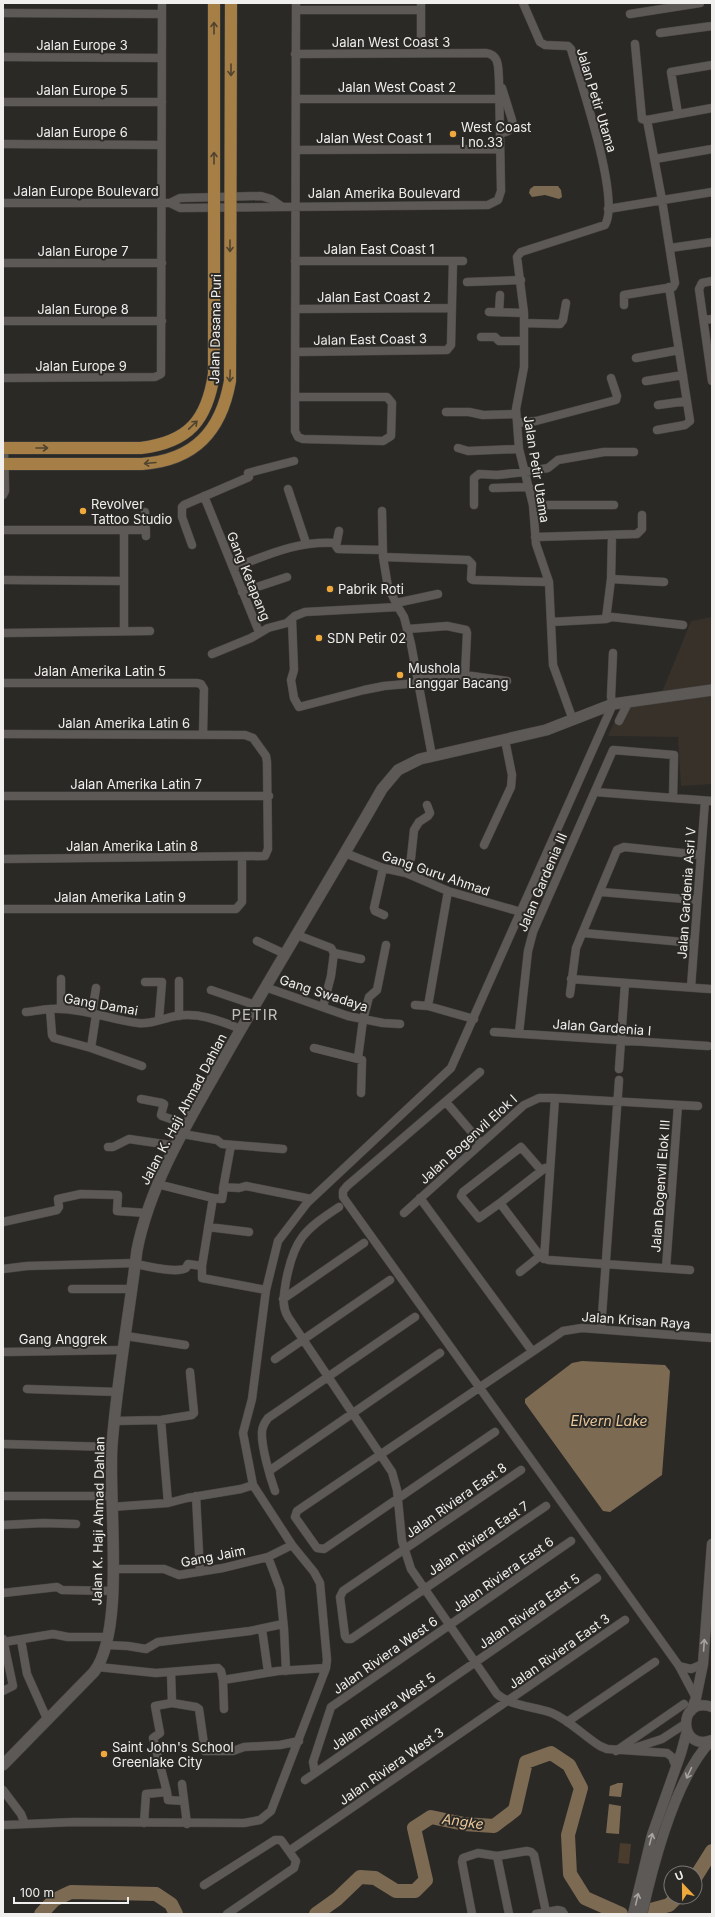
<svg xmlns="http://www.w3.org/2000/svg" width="715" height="1917" viewBox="0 0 715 1917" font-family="Inter,sans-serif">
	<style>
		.built { fill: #37312a }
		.green { fill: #493c2c }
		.water { fill: #7c6a52 }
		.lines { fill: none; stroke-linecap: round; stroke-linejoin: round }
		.river { stroke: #7c6a52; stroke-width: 14 }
		.minor-casing { stroke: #484644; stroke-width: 9 }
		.tertiary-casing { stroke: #484644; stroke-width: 11 }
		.secondary-casing { stroke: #484644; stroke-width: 12 }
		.primary-casing { stroke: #484644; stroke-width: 13 }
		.minor { stroke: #5c5956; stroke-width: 8 }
		.tertiary { stroke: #5c5956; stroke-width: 10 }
		.secondary { stroke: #5c5956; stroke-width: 11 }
		.primary { stroke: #a57f46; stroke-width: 12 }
		.oneway { stroke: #504330 }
		.oneway2 { stroke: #a6a4a2 }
		.poi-dot { fill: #eea83c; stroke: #2b2926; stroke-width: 1.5 }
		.labels { text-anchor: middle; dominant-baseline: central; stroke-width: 4; stroke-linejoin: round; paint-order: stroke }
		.street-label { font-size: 13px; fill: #f0efed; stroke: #2b2926 }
		.poi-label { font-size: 13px; fill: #f0efed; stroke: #2b2926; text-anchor: start }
		.water-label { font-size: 14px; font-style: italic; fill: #ebc89a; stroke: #2b2926 }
		.quarter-label { font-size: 15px; letter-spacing: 1px; fill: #c2c0bc; stroke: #2b2926 }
	</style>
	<rect width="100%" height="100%" fill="#2b2926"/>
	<path class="built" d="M712,617V784L681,786L678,737L608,736L625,699L663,690L691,621Z"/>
	<path class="green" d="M620,1843L631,1844L629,1864L618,1863Z"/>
	<path class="water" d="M534,186H558L561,190L562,197L559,199L545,195L532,197L529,193L530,189Z
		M582,1361L665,1365L670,1371L662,1475L610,1512L603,1511L525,1403V1399L572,1363Z
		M618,1783H623L621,1797L609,1796L610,1786Z
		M609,1804L621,1806L619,1834L606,1833Z"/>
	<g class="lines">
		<path class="river" d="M695,1878L712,1851
			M41,1914L54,1900L71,1892L156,1894L171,1904L176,1914
			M316,1914L337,1899L360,1877L375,1878L396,1891H415L426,1880L414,1828L431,1817L464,1824L494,1826L515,1810L526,1762L551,1753L569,1765L581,1788L568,1835L570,1874L585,1898L621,1914
			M636,1914L669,1905L677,1897"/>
		<g class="minor-casing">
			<path id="minor" d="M421,3V53
				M523,3L540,42L545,45L568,46L571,49C580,81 621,199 605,225L521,252L517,257L524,313V367L516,409L519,449L533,505L536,544L549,582L553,665L573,720
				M296,10H421
				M3,13L162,14
				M630,14L700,3
				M660,33L712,26
				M635,44L642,119L647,120L712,108
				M3,57L162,58
				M296,99H499
				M3,102H162
				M678,114L671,72L712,65
				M500,134L508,131L513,126L512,120L502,88
				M3,144L161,145
				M296,150L500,149
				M655,159L712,149
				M3,203H170L180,208L488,205L498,200L501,191L499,80C498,68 500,55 486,53L295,54
				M170,203L180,198L261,196L271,199L281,206
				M608,209L712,192
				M670,248L712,242
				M295,261H463
				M3,263H162
				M712,281L702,283L699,289L712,381
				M467,282L521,280
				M624,305V295L673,287L675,283L662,200L647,120
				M295,309L452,308
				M489,312L524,313
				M499,312L500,295
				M704,320L712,319
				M3,321H162
				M524,323L560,324L563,320L566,303
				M481,337H495L499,341H524
				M295,352L447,350L451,345L453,261
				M636,358L679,350
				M3,378L155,377L161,374L162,3
				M646,381L683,375
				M295,397H387L392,403L391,436L383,441L303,439L298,437L295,431V397C296,266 295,134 296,3
				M658,405L687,401
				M446,412H469L483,415L516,414
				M517,423L536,421L616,400L617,396L611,378
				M657,430L685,425L690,421L669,287
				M458,448L468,451L519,449
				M493,488L529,487
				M288,489L306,543
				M3,495L5,491L4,448
				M204,496L259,632
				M474,505V478L479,474L497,475L525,472L548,468L558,460L604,452H634
				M533,505H614
				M382,511L383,557L388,587L398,607
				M145,512L146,536
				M3,530H146
				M339,531L336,546L338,549L383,550
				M535,537L637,534L642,529V515
				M192,545L182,517V507L184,505L249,477L248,473L294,461
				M383,557L468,560L472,564L471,579L473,580L549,582
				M233,568C267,555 299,540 336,543
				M611,579L664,582
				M3,580L124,581
				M242,592L287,577
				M396,603L438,594
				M606,619L611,579L612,535
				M292,620L294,670L291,680L294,698L299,707L364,690L384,686L418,683
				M551,622L606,619L612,617L683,625
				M408,629L447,626L466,630L467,633L465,675
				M124,631V530
				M3,633L150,631
				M212,654L251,638L268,628L287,623L295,616L305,612L398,607L404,617L411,644L432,756
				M417,676L465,675L507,681
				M3,683H197L201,684L204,689L203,735
				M619,721L629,701
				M3,734L245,735L253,738L266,756L267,762L268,849L265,856L3,859
				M595,792L712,801
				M3,796H269
				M484,845L511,787L512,775L505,740
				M345,853L383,868L406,873L448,891L521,912
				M383,868L374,908L375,911L384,915
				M406,873L411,858L414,830L419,822L428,816L430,813L427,805
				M601,892L697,900
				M3,909H236L242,902V857
				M583,933L694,943
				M297,935L331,948L334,953L361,959
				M257,941L285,954
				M571,979L710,989
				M145,982H162L159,1019
				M265,987L348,1016L383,1023L400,1024
				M691,987L705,801
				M211,990L255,1005
				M570,994L576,948L617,850L624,847L701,855
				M415,1005L428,1006L474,1019
				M428,1006L448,891
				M323,1007L331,976L334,953
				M61,1008V979
				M50,1009L52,1035L54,1038L91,1048
				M26,1012C37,1011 49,1008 60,1009C86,1009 111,1020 138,1023C151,1025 164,1018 176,1016C200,1012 220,1021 241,1029
				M92,1013L96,988
				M96,1015L91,1048L142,1066
				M179,1016V981
				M494,1032L708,1046
				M519,1033L528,951L533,932L613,750L674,755L673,798
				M314,1048L362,1060L361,1093
				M358,1058L363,1020L369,997L377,990L386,945
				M619,1069L625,983
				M480,1072L347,1186L343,1191V1197L679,1666L696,1698
				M141,1099L162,1103L164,1104L161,1115L162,1116L188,1125
				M446,1102L481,1143
				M183,1134L217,1140L222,1144L283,1149
				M108,1147H113L129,1139L177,1146
				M157,1184L213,1198
				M223,1189L231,1145
				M420,1198L532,1351
				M500,1203L545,1168
				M339,1207C304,1230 294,1239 286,1281C284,1295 281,1305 288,1317L392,1472L397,1490L402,1541L411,1569L497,1694C512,1707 534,1706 552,1713C569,1720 584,1736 600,1746L607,1749L667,1753L672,1757L676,1767
				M404,1213L524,1105L539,1098H555L698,1106
				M3,1222L57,1210L59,1207L58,1199L81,1194L118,1195L117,1211L146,1213
				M208,1227L249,1232
				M540,1256L500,1203L479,1218L461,1196L463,1192L521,1147L541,1170
				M544,1259L555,1098
				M135,1264C148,1266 176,1274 186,1268L188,1264L202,1266
				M666,1268L678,1105
				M3,1269L27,1266L136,1263
				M520,1272L540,1256L548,1260L690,1270
				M72,1289H132
				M266,1290L202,1278V1266L213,1198L222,1199L224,1187L239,1188L246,1186L311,1199
				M283,1299L364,1243
				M601,1329L619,1080
				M126,1336L185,1345
				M3,1352L123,1350
				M275,1359L390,1280
				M27,1389L118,1392
				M161,1420L168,1503
				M114,1421L161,1420L192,1415L194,1413L190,1372
				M495,1432L324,1549L317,1548L295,1517L297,1511L563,1331L582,1328L712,1338
				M3,1444L112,1447
				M521,1470L343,1591L340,1597L345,1636L347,1639H351L546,1506
				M269,1471L440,1353
				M275,1491C270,1477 261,1446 262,1432C262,1426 265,1422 268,1418L415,1317
				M3,1496H111
				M196,1496L200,1572
				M111,1507L168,1503L187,1498L241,1489L253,1485
				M3,1525L43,1523L76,1524
				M268,1557L280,1589L284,1629L286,1671
				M113,1569H164L179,1575L223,1568L268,1557L292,1545
				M3,1593L57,1587L62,1590L113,1591
				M262,1629L268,1672
				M3,1639L13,1686L3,1691
				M21,1640L27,1674L47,1719
				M4,1642L53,1634L68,1637H108
				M106,1645L128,1646L146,1649L158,1642L250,1631L283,1624
				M679,1666L691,1669L703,1664
				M98,1667L156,1673L218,1668L221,1671L223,1680L278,1671L326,1668
				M171,1672L172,1703L196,1707L199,1709L205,1751H233L244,1747L280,1745L299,1741
				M223,1680L224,1709
				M567,1722L655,1662
				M628,1750L662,1739L685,1724
				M616,1751L684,1704
				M315,1773L313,1762L331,1707L571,1541
				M305,1780L597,1578
				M182,1784L187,1824
				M3,1790L21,1814L25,1824
				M167,1792L168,1800L184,1801
				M144,1823L146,1794L167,1792L153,1738L160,1733L155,1706L172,1703
				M3,1825L74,1822L244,1823L260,1820L271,1811L326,1668L327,1660L320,1583L314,1572L292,1545L253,1485L243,1433L252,1399L266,1290L278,1241L307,1203L451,1068L613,704L611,697L613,653
				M289,1851L625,1620
				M497,1856L509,1914
				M204,1885L275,1840H281L296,1861L294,1868L227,1914
				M472,1914L462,1862L463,1858L478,1853L497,1856L527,1851L531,1852L534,1855L546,1912
				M536,1914L558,1910L562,1911L564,1914"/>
		</g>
		<g class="tertiary-casing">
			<path id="tertiary" d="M712,1707C677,1695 678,1753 712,1740
				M691,1711L696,1698L703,1664L712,1544
				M633,1914L652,1835L681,1753L687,1731
				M642,1914C653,1865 676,1777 711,1741"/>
		</g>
		<g class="secondary-casing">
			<path id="secondary" d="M3,1765L94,1672C126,1630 108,1502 112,1445C117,1380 129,1315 137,1250C151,1180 191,1117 226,1055C277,966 331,878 382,789L398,770L420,759L546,730L613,704L712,690"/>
		</g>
		<g class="primary-casing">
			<path id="primary" d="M3,448H141C189,442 207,420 214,374V3
				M3,464H142C195,460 221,431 230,381L231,3"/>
		</g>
		<use href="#minor" class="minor"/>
		<use href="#tertiary" class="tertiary"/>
		<use href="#secondary" class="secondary"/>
		<use href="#primary" class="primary"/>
	</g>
	<defs><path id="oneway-shaft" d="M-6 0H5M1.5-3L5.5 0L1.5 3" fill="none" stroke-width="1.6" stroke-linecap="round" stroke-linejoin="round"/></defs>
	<g class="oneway">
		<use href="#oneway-shaft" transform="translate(214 28) rotate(-90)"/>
		<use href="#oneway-shaft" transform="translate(231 70) rotate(90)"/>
		<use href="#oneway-shaft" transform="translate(214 158) rotate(-90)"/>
		<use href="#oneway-shaft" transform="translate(230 246) rotate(90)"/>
		<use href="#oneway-shaft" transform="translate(230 376) rotate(92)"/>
		<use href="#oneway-shaft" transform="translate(193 425) rotate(-44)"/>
		<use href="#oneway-shaft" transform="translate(42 448)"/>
		<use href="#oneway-shaft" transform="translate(150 463) rotate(175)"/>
	</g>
	<g class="oneway2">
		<use href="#oneway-shaft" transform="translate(704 1645) rotate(-86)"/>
		<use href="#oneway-shaft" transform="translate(689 1773) rotate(115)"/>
		<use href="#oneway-shaft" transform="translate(651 1839) rotate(-75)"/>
		<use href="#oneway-shaft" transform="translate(637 1899) rotate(-77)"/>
	</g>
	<g class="poi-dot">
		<circle cx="453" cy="134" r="4"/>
		<circle cx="83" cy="511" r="4"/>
		<circle cx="330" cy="589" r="4"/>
		<circle cx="319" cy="638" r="4"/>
		<circle cx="400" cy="675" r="4"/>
		<circle cx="104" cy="1754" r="4"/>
	</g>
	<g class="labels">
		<g class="street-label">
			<text x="391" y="42">Jalan West Coast 3</text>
			<text x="82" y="45">Jalan Europe 3</text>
			<text x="397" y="87">Jalan West Coast 2</text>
			<text x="82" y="90">Jalan Europe 5</text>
			<text transform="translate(597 100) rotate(73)">Jalan Petir Utama</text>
			<text x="82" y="132">Jalan Europe 6</text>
			<text x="374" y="138">Jalan West Coast 1</text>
			<text x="86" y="191">Jalan Europe Boulevard</text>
			<text x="384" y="193">Jalan Amerika Boulevard</text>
			<text x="379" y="249">Jalan East Coast 1</text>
			<text x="83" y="251">Jalan Europe 7</text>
			<text x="374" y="297">Jalan East Coast 2</text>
			<text x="83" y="309">Jalan Europe 8</text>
			<text transform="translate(215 329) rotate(-89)">Jalan Dasana Puri</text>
			<text transform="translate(370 339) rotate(-1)">Jalan East Coast 3</text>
			<text x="81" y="366">Jalan Europe 9</text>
			<text transform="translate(537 469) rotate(81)">Jalan Petir Utama</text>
			<text transform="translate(249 576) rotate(68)">Gang Ketapang</text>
			<text x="100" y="671">Jalan Amerika Latin 5</text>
			<text x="124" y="723">Jalan Amerika Latin 6</text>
			<text x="136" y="784">Jalan Amerika Latin 7</text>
			<text x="132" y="846">Jalan Amerika Latin 8</text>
			<text transform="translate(436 873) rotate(19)">Gang Guru Ahmad</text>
			<text transform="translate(542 882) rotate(-67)">Jalan Gardenia III</text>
			<text transform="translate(686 893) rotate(-86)">Jalan Gardenia Asri V</text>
			<text x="120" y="897">Jalan Amerika Latin 9</text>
			<text transform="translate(324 993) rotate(18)">Gang Swadaya</text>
			<text transform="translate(101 1004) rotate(10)">Gang Damai</text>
			<text transform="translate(602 1027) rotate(4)">Jalan Gardenia I</text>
			<text transform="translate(183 1109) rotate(-62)">Jalan K. Haji Ahmad Dahlan</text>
			<text transform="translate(468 1139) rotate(-42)">Jalan Bogenvil Elok I</text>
			<text transform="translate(660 1186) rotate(-86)">Jalan Bogenvil Elok III</text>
			<text transform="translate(636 1320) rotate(4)">Jalan Krisan Raya</text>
			<text x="63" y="1339">Gang Anggrek</text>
			<text transform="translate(456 1500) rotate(-35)">Jalan Riviera East 8</text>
			<text transform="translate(98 1521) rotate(-89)">Jalan K. Haji Ahmad Dahlan</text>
			<text transform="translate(478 1538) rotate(-35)">Jalan Riviera East 7</text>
			<text transform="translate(213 1556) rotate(-11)">Gang Jaim</text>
			<text transform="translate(503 1574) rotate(-35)">Jalan Riviera East 6</text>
			<text transform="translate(529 1611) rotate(-35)">Jalan Riviera East 5</text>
			<text transform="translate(559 1651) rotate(-35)">Jalan Riviera East 3</text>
			<text transform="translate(385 1655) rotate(-35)">Jalan Riviera West 6</text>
			<text transform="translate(383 1711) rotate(-35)">Jalan Riviera West 5</text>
			<text transform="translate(391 1766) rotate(-35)">Jalan Riviera West 3</text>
		</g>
		<g class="poi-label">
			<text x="461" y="127">West Coast<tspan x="461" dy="15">I no.33</tspan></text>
			<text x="91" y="504">Revolver<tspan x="91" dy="15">Tattoo Studio</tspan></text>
			<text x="338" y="589">Pabrik Roti</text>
			<text x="327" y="638">SDN Petir 02</text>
			<text x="408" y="668">Mushola<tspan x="408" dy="15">Langgar Bacang</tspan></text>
			<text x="112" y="1747">Saint John's School<tspan x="112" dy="15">Greenlake City</tspan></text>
		</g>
		<g class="water-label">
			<text x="609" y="1420">Elvern Lake</text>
			<text transform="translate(463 1821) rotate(8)">Angke</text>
		</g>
		<g class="quarter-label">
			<text x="255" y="1014">PETIR</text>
		</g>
	</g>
	<rect width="715" height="1917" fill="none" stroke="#f0efed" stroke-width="8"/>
	<g transform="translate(683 1885) rotate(338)"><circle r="19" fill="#2b2926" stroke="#7a7876"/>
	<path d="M0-3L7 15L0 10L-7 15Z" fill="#eea83c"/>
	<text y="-6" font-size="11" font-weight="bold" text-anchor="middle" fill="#f0efed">U</text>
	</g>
	<path d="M14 1897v6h114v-6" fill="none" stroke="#f0efed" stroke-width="2"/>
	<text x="20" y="1897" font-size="12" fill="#f0efed" stroke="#2b2926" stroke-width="3" paint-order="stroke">100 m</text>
</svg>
